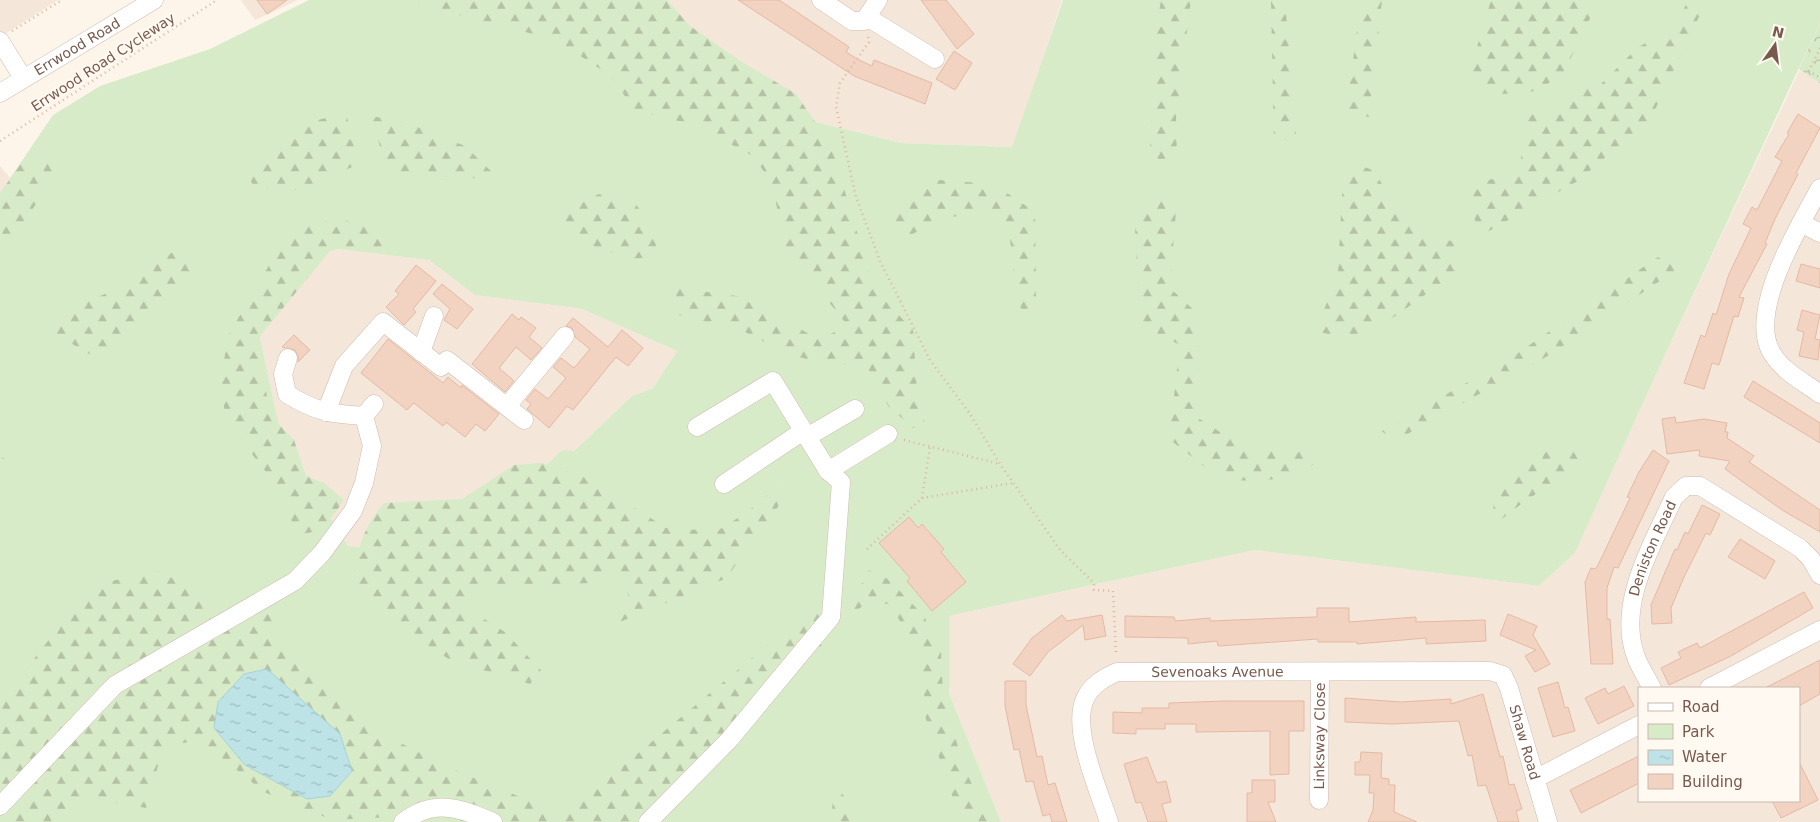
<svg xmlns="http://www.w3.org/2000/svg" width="1820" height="822" viewBox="0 0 1820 822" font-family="'DejaVu Sans',sans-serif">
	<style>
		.residential { fill: #f4e6d9; fill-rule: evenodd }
		.green { fill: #d8ebc8; fill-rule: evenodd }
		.forest { fill: url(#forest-firs); fill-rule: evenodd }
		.park { fill: url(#park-crowns) }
		.water { fill: url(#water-ripples); stroke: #a4d3d9 }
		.building { fill: #f2d3c2; stroke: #e5b9a2 }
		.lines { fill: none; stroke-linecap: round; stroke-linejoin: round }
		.minor-casing { stroke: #cfbcaf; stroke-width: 19 }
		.path { stroke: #d8b6a4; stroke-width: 2.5; stroke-dasharray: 1 4; stroke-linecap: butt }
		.minor { stroke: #fff; stroke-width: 18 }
		.labels { text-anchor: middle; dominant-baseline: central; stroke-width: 4.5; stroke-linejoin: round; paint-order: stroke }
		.street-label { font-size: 14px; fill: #785a4d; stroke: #fff9f1 }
	</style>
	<defs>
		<pattern id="forest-firs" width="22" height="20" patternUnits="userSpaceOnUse" patternTransform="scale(1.25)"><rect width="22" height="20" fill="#d8ebc8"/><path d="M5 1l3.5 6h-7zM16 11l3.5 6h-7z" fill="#b4c1a5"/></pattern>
		<pattern id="park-crowns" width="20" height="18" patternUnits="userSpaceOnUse" patternTransform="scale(1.25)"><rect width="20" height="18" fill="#d8ebc8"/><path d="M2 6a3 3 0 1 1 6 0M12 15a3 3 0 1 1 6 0" fill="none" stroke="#b4c1a5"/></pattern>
		<pattern id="water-ripples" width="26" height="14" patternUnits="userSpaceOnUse" patternTransform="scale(1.25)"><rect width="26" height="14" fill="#bee3e7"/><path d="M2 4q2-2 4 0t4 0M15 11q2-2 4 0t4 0" fill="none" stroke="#9fbbbd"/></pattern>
	</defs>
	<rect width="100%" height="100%" fill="#fdf5ea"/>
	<path class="residential" d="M0,0H58L0,37Z
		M241,0H298L255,20Z
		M593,0H1062L1013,147L901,143L751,106Z
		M1800,69L1820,83V822H1001L949,693V616L1255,550L1539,586L1575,553L1658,370ZM1639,688H1799V801H1639Z
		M0,166L10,178L0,193Z
		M336,249L429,260L476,295L582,309L677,351L653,388L632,396L574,451L526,485L377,548L348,546L325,508L286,460L258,328L313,258Z"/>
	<path class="green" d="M309,0H593L751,106L901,143L1012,147L1063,0H1820V23L1658,370L1575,553L1539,586L1255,550L949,616V693L1001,822H0V193L53,115L100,86L210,49ZM337,249L429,260L475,295L582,309L677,351L653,388L632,396L574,451L562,450L526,485L377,548L348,546L325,508L286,459L258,328L313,258Z"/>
	<path class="forest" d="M415,0H667L690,26L742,62L796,94L831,145L874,289L913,330L917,392L926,427L913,428L888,406L877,381L861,360L836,367L788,354L745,332L674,314L677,288L737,296L819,339L848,326L785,247L772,183L753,156L692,124L635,111L611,76L556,40L436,9Z
		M1161,0H1191L1176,118L1177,162L1168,165L1159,160L1150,150L1157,25Z
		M1271,0H1285L1296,134L1274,145Z
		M1361,0H1382L1369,117L1346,113Z
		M1491,0H1599L1563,74L1536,91L1491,95L1469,74Z
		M1688,0H1707L1651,118L1578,181L1480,236L1465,188L1519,170L1528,115L1551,112L1566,106L1584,89L1600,85L1637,48L1676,26Z
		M346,112L358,164L304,190L254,189L247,170L304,124Z
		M371,116L405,122L465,146L496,176L466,179L387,170Z
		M25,158L63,166L8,244L0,259V193Z
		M1358,165L1373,170L1410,227L1454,242L1457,272L1359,342L1316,331L1338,273L1342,194Z
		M925,179L994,184L1035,212L1036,297L1027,317L1017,302L1010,239L981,211L938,220L902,240L895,219Z
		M599,194L635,203L659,236L652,257L629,259L571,238L558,215Z
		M1165,200L1176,210L1170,288L1197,313L1199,360L1195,416L1247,449L1317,448L1321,455C1301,486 1256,479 1223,481L1169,439L1180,345L1140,325L1135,228L1150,201Z
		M342,219L393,236L384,254L334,246L256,341L271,416L294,440L306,476L324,483L344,500C328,522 325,534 295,534L285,497L226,420L220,381L229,334L275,255L297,225Z
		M174,251L199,276L124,342L89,354L54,333L85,302L130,284Z
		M1658,257L1679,268L1553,353L1402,437H1388L1382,431L1515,355Z
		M1552,447H1571L1580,463C1552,485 1520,502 1494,526L1493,485L1514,477Z
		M0,455L11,465L0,479Z
		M542,463L592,480L666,528L717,531L746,513L781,483L778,507L752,540L727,578L600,630L629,600L623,572L593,583L482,587L459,603L505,632L541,670L530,684L452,661L398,627L353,579C358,548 363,528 384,503L462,499L514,465Z
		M868,570L888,579L924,616L941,652L943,694L964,768L991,822H962L959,816L925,716L923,672L912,638L888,604L868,602L849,616L845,600L860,587Z
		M159,571L193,589L211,620L237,607L267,610L275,617L277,636L361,723L450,768L564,815L819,602L824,644L639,822H463L450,814L332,820L264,792L201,741L164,745L146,808L82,796L62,822H11L28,795L18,776L0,792V702L59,627L111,581ZM214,728L307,799L245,765Z
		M834,784L858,813L860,822H828L832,812Z"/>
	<path class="park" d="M1820,23V83L1799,69Z"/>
	<path class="water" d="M267,669L340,734L352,771L330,796L307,799L245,765L214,728L218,702L244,674Z"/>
	<path class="building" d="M257,0H287L267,14Z
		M738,0H779L849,47L846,52L859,60L872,66L874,60L932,83L925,104L854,76Z
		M921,0H946L974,34L957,49Z
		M954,51L972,63L955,90L936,79Z
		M1798,114L1820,128L1796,173L1798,174L1775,219L1765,243L1767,244L1739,297L1744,298L1738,317L1734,316L1719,365L1712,363L1704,389L1684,383L1701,335L1705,337L1713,313L1716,315L1729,274L1751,228L1743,224L1752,207L1757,210L1782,161L1775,157L1789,134L1787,133Z
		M1801,264L1820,269V288L1796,281Z
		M416,265L436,281L413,309L416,312L404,325L386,307L399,294L395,291Z
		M442,284L473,309L457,329L444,320L450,309L433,294Z
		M1802,310L1820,315L1815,339L1820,340L1818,360L1799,356L1804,332L1797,330Z
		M512,314L519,320L521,317L536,328L529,337L542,348L531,360L516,347L499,368L514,381L505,392L472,364Z
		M573,318L608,347L622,330L643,348L628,366L616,357L573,410L567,406L549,428L527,409L531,404L526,400L535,389L548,399L566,378L553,367L561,358L574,368L590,349L575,337L572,328L566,326Z
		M294,335L310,350L298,362V356L295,350L282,347Z
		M388,339L443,383L448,377L461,388L462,385L499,414L485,431L476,424L465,437L446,422L443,426L414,403L407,410L361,373Z
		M1753,381L1820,423V443L1744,397Z
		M1675,417L1676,423L1704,419L1727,423L1725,432H1728L1727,438L1754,456L1749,462L1820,510V532L1782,510L1725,469L1730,461L1699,456L1700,450L1667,454L1662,419Z
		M1653,450L1669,461L1618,568L1614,567L1607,588V619H1610L1613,664H1591L1585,582L1591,568L1595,569L1598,565L1630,498L1627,497L1639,472Z
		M1702,505L1720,514L1710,535L1706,533L1684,577L1671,608L1672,623L1652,624L1651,605L1675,549L1677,550L1685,532L1688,534Z
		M909,517L918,528L922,524L944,549L941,552L966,582L932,611L907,581L910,578L879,543Z
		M1740,539L1775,561L1765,579L1728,557Z
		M1804,592L1813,608L1731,656L1669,685L1661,668L1681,658L1678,652L1697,643L1700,648Z
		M1317,608H1349V622L1416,617V622L1485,620L1486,641L1426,644V638L1357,644V642H1318V639L1218,646L1217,641L1188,644V638L1125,637V616L1174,617L1175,621L1210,618V621L1284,618L1317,617Z
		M1508,614L1537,626L1533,635L1550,664L1535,672L1525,656L1536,650L1500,635Z
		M1062,615L1067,621L1102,615L1106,636L1085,640L1083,625L1048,652L1030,676L1013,664L1032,638Z
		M1820,660V694L1799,706V688H1765Z
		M1005,681H1026V705L1037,757L1042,756L1048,785L1055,783L1067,822H1052L1050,814L1043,816L1033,781L1026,782L1019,749L1014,750L1005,706Z
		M1558,682L1565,708L1568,707L1575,731L1553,737L1538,688Z
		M1624,686L1634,706L1598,724L1585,698L1605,688L1608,694Z
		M1483,694L1500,757L1503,756L1509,785L1514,784L1522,809L1516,811L1519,822H1498L1486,785L1478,786L1472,755L1468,756L1459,721L1392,724L1345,722V698L1401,702L1451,699V704Z
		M1225,701H1304V731H1289V774L1270,775V731L1196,732V724H1165V729H1136V734L1113,733V712L1142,713V708H1169V703Z
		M1361,752L1382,753L1381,778L1389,779V785H1395L1394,812L1417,822H1368L1373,810L1374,793H1369L1370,775H1355V762H1360Z
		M1639,756V783L1581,813L1570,790Z
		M1147,757L1157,783L1166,781L1171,802L1162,804L1167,822H1148L1141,802L1136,803L1124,764Z
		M1799,762L1818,800L1781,818L1772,801H1799Z
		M1252,780H1275V802H1268L1276,822H1247V793H1252Z"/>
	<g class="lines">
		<g class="minor-casing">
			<g id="minor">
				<path d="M821,0L852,21H864L878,0"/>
				<path d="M867,17L935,59"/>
				<path d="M0,41L23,78"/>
				<path id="s1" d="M0,93L154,0"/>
				<path d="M1820,188C1800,225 1745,314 1773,355C1785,373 1804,382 1820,394"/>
				<path d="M1801,223L1820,233"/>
				<path d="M421,352L434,316"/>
				<path d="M288,358L283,374L287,394C316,412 331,414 364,416"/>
				<path d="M507,406L565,336"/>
				<path d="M326,412L344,366L383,322L441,367L447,360L524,420"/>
				<path d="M807,437L855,409"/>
				<path d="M828,471L888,434"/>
				<path d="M724,484L803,431"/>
				<path id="s2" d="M1652,688C1647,678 1640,668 1636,657C1616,604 1653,544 1674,497L1686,486H1700L1800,548L1811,559L1820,575"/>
				<path d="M1709,688L1820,630"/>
				<path d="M1535,779L1639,725"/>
				<path id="s3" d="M1319,800L1320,672"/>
				<path d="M0,806L115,685L295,581L322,553L353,511L364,483L372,446L364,416L374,404"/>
				<path d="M403,822C435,798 459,808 493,822"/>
				<path d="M648,822L729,740L831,617L841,482L828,471L773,381L697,427"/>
				<path id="s4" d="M1109,822C1099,791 1071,729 1085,699C1091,685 1104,678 1117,672L1490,671L1503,675L1509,688L1548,822"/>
			</g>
		</g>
		<path class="path" d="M12,31L62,0
			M868,37L869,42L840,83L836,107L856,197L880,261L930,360L970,414L1000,464L1060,550L1094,583V590L1113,591L1116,655
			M1820,48L1809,71L1820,78
			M0,141L217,0
			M904,440L1000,464
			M922,498L1013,483
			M867,549L922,498L930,447"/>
		<use href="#minor" class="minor"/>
	</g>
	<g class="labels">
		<g class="street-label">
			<text stroke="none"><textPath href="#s1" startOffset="90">Errwood Road</textPath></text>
			<text transform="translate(103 62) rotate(-33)">Errwood Road Cycleway</text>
			<text stroke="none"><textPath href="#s2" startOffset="148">Deniston Road</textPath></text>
			<text stroke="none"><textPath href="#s4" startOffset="271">Sevenoaks Avenue</textPath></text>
			<text stroke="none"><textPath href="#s3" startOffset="64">Linksway Close</textPath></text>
			<text stroke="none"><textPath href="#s4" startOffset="628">Shaw Road</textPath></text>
		</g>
	</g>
	<rect x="1638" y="687" width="162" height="115" fill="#fff9f1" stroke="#c9b9af"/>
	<rect x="1648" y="703" width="25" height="8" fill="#ffffff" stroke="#c9b9af"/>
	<text x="1682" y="712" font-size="15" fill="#785a4d">Road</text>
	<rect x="1648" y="724" width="25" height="15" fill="#d8ebc8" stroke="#c9b9af"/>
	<text x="1682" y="737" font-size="15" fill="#785a4d">Park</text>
	<rect x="1648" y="750" width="25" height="15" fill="url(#water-ripples)" stroke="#c9b9af"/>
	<text x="1682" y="762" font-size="15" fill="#785a4d">Water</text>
	<rect x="1648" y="774" width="25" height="15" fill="#f2d3c2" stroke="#c9b9af"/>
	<text x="1682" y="787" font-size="15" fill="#785a4d">Building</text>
	<g transform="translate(1775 45) rotate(14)" stroke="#fff9f1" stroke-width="4" paint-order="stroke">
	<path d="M0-4L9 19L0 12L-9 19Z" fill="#785a4d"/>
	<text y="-8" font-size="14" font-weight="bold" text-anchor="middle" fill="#785a4d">N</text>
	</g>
</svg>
